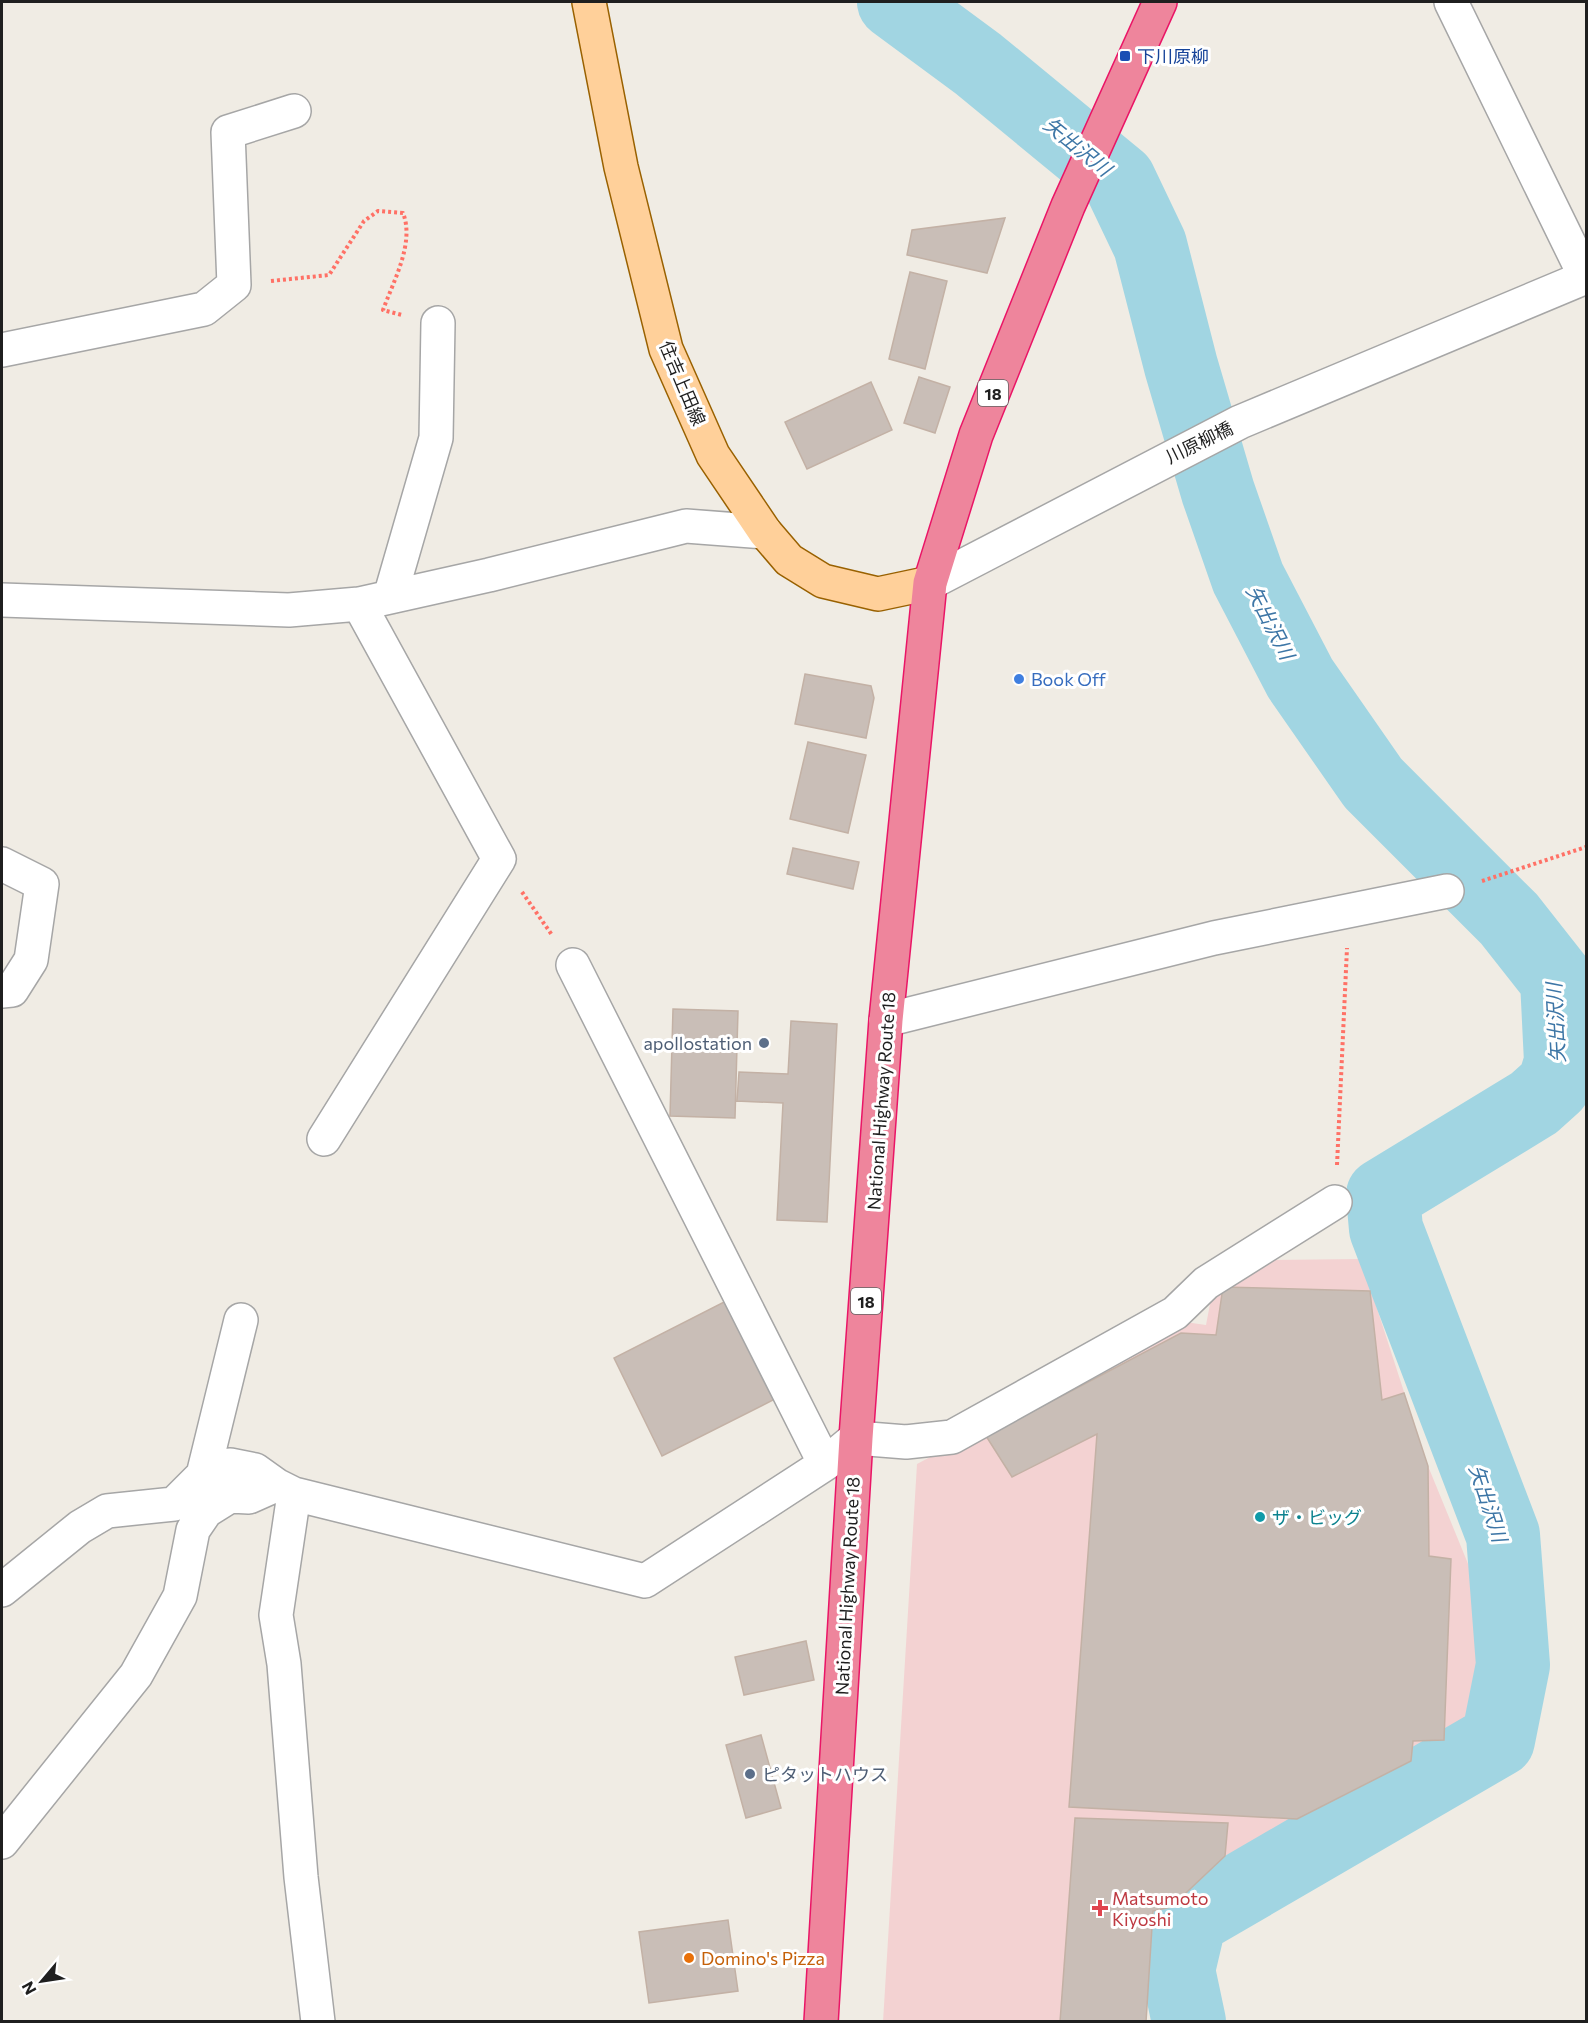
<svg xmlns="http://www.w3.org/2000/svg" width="1588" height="2023" viewBox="0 0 1588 2023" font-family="Commissioner,'Noto Sans JP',sans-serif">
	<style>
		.commercial { fill: #f3d2d2 }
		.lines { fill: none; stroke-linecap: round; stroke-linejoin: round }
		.river { stroke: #a1d5e2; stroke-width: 74 }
		.building { fill: #c9beb7; stroke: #c3b1a5; stroke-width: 1.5 }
		.minor-casing { stroke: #a6a6a6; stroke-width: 36 }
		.major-casing { stroke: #996100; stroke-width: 36 }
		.highway-casing { stroke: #ea1566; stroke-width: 36 }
		.path { stroke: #ff7166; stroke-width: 4; stroke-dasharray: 3 3; stroke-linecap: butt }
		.minor { stroke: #fff; stroke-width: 33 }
		.major { stroke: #ffd09a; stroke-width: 33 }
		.highway { stroke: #ee859c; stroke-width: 33 }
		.transit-dot { fill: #1a4fb4; stroke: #fff; stroke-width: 2 }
		.shop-dot { fill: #3f7fe0; stroke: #fff; stroke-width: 2 }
		.service-dot { fill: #5c6f8a; stroke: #fff; stroke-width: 2 }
		.culture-dot { fill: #0f9aa8; stroke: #fff; stroke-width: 2 }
		.health-dot { fill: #e0444e; stroke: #fff; stroke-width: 2 }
		.food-dot { fill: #e8710a; stroke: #fff; stroke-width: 2 }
		.labels { text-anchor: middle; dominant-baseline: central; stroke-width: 6; stroke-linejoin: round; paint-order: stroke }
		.shield { fill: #fff; stroke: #626262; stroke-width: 1.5 }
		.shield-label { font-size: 16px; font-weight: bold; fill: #1f1f1f }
		.transit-label { font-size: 18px; fill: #164399; stroke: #fff; text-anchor: start }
		.street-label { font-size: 18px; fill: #1f1f1f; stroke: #fff }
		.shop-label { font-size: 18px; fill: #366cbe; stroke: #fff; text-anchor: start }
		.service-label { font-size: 18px; fill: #4e5e75; stroke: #fff; text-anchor: end }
		.culture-label { font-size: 18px; fill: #0d838f; stroke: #fff; text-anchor: start }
		.health-label { font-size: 18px; fill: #be3a42; stroke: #fff; text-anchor: start }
		.food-label { font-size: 18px; fill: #c56008; stroke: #fff; text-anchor: start }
		.water-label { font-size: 20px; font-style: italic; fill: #3d76a6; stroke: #fff }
	</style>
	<rect width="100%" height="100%" fill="#f0ece4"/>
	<path class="commercial" d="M1361,1259L1428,1466L1489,1615L1495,1690L1474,1722L1411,1761L1225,1856L1171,1907L1154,1911L1146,2021L883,2022L917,1464L1185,1322L1206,1325L1214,1283L1270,1260Z"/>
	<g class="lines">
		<path class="river" d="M894,2L978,64L1119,180L1150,245L1181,366L1218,492L1248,578L1300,678L1373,783L1509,919L1557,980L1561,1062L1554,1085L1534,1103L1383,1195L1386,1229L1503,1535L1513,1665L1498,1740L1190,1919L1178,1970L1189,2022"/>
	</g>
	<path class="building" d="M1005,218L987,273L907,255L912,230Z
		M910,272L947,281L925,369L889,359Z
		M919,377L950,387L935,433L904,423Z
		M871,382L892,430L807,469L785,422Z
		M805,674L871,686L874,698L866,738L795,724Z
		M808,742L866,755L848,833L790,819Z
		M793,848L859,862L853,889L787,874Z
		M673,1009L738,1011L735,1118L670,1116Z
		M791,1021L837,1024L827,1222L777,1220L783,1103L737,1101L739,1072L788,1074Z
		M1223,1287L1370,1291L1382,1400L1404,1393L1428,1466L1429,1556L1451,1559L1444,1740L1413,1741L1411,1761L1297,1819L1069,1807L1097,1434L1012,1477L986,1436L1181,1333L1216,1335Z
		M728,1300L777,1398L662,1456L614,1358Z
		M806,1641L814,1680L744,1695L735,1657Z
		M761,1735L781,1808L746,1818L726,1745Z
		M1075,1818L1228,1823L1225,1856L1171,1907L1153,1911L1146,2022H1060Z
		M728,1920L738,1991L649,2003L639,1932Z"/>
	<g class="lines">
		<g class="minor-casing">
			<path id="minor" d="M1451,2L1586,278
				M2,350L204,309L234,285L228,132L294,111
				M930,583L1240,422L1586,277
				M390,597L436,438L438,323
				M2,600L289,610L359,604L489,575L686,526L765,532
				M2,864L42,884L31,960L12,990L2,991
				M573,965L825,1464
				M886,1020L1214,938L1447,891
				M324,1139L499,859L359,604
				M203,1475L241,1320
				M294,1494L276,1615L284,1664L301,1877L318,2022
				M2,1590L80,1527L107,1511L174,1504L203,1475L230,1465L255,1470L276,1485
				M2,1842L136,1675L180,1596L193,1530L206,1511L230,1496L249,1497L276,1485L294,1494L645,1581L825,1464L856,1438L906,1442L952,1437L1175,1313L1206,1283L1335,1202"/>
		</g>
		<g class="major-casing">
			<path id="major" d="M589,2L621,167L666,349L713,455L765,532L789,560L823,581L878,594L930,583"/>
		</g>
		<g class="highway-casing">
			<path id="highway" d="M821,2022L856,1438L886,1020L930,583L976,435L1068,206L1160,2"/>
		</g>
		<path class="path" d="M271,281L329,275L364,221L378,211L403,213C415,243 393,282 383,310L402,315
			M1482,881L1586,847
			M522,892L552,935
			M1337,1165L1347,948"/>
		<use href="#minor" class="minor"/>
		<use href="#major" class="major"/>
		<use href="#highway" class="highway"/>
	</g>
	<rect class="transit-dot" x="1119" y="50" width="12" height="12" rx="3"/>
	<circle class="shop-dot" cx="1019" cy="679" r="6"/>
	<g class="service-dot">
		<circle cx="764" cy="1043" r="6"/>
		<circle cx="750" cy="1774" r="6"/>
	</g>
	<circle class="culture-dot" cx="1260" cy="1517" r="6"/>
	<path class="health-dot" d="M1097 1899h6v6h6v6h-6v6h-6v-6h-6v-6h6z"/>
	<circle class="food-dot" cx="689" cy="1958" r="6"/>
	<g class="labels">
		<g class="shield">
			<rect x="978" y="380" width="30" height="26" rx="4.5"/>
			<rect x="851" y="1288" width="30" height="26" rx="4.5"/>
		</g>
		<g class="shield-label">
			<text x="993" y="393">18</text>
			<text x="866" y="1301">18</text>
		</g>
		<g class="transit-label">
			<text x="1137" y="56">下川原柳</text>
		</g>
		<g class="street-label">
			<text transform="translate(683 383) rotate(67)">住吉上田線</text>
			<text transform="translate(1199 442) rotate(-26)">川原柳橋</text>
			<text transform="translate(881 1101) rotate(-86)">National Highway Route 18</text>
			<text transform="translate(847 1586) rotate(-87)">National Highway Route 18</text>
		</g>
		<g class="shop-label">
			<text x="1031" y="679">Book Off</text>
		</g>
		<g class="service-label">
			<text x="752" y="1043">apollostation</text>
			<text x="762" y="1774" text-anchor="start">ピタットハウス</text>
		</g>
		<g class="culture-label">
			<text x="1272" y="1517">ザ・ビッグ</text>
		</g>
		<g class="health-label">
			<text x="1112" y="1898">Matsumoto<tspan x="1112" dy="21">Kiyoshi</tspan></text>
		</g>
		<g class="food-label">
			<text x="701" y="1958">Domino's Pizza</text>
		</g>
		<g class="water-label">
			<text transform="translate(1078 146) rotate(39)">矢出沢川</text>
			<text transform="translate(1271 622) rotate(63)">矢出沢川</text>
			<text transform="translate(1555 1023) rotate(-93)">矢出沢川</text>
			<text transform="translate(1489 1503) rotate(72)">矢出沢川</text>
		</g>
	</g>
	<rect width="1588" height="2023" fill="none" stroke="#1f1f1f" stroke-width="6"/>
	<g transform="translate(42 1981) rotate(241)" stroke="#ffffff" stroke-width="4.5" paint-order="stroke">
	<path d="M0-4.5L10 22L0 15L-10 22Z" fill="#1f1f1f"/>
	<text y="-9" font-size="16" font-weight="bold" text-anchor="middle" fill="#1f1f1f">N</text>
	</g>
</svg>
